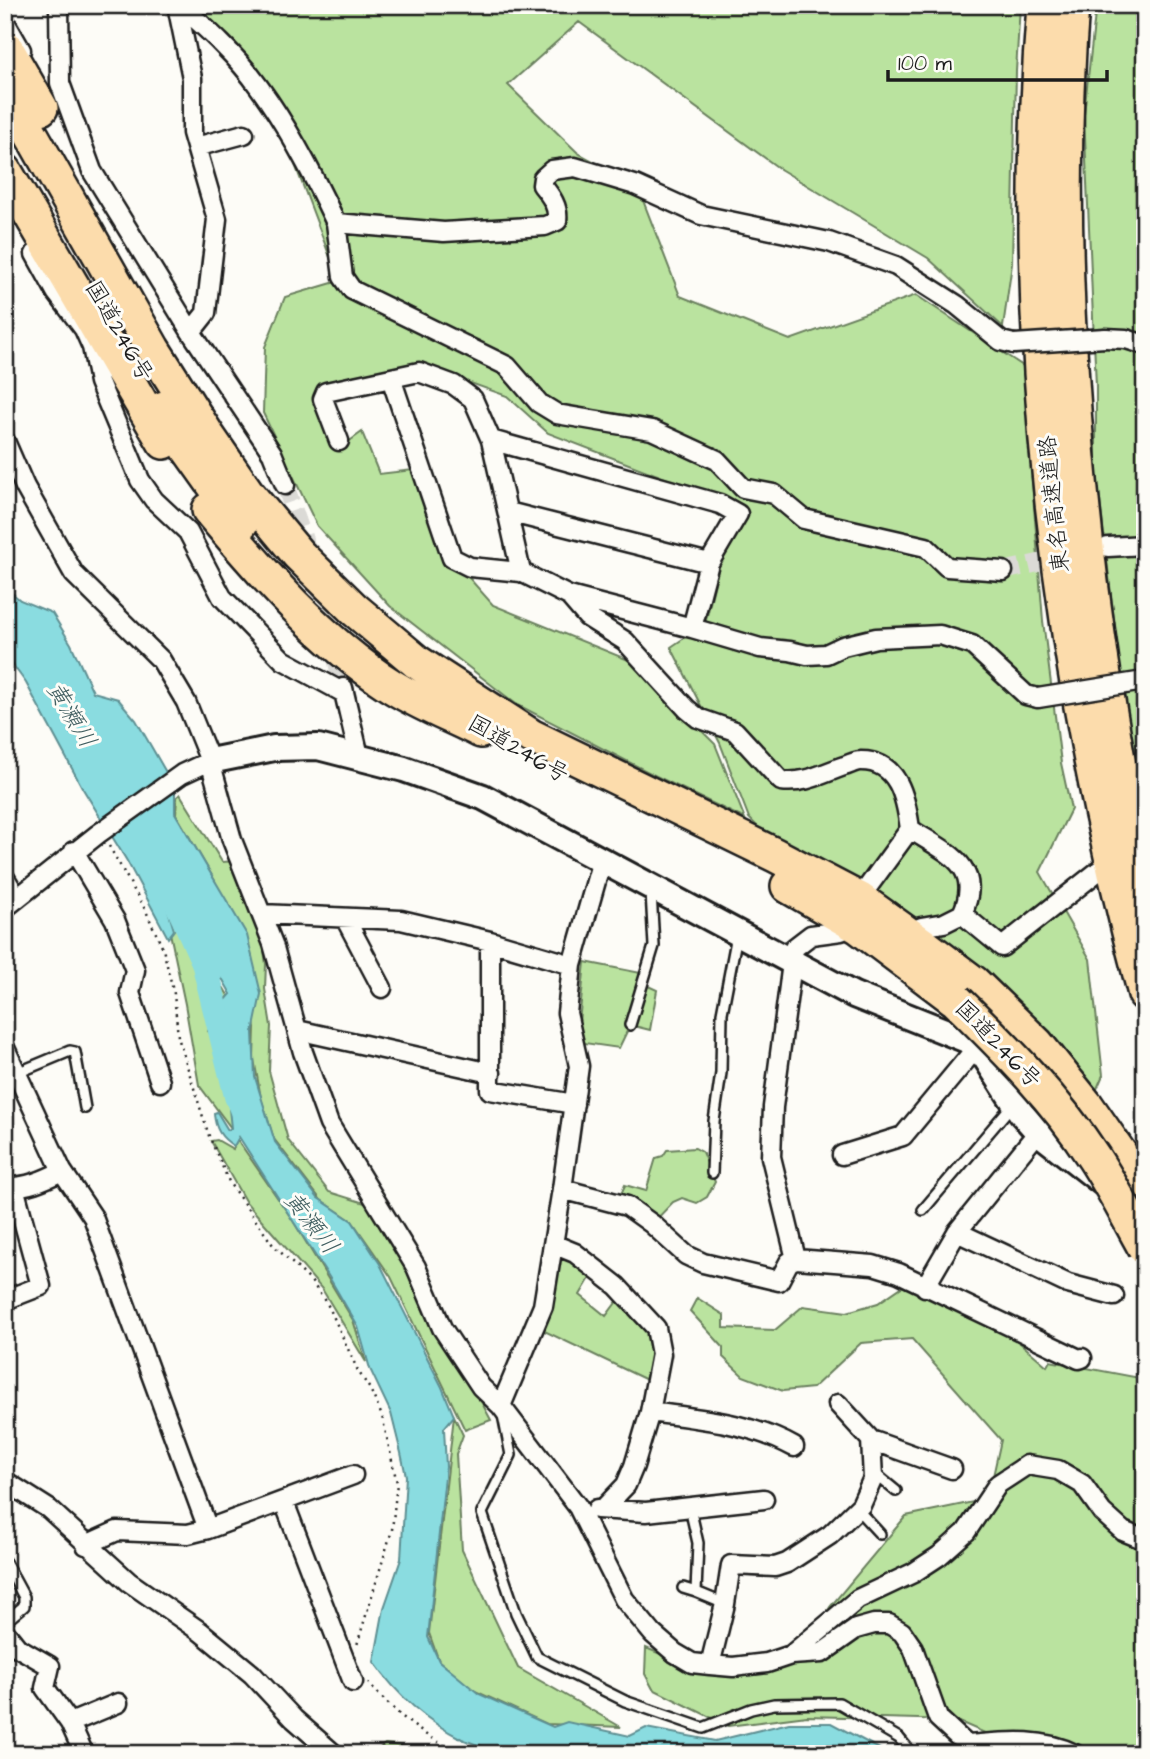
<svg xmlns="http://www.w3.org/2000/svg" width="1150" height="1759" viewBox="0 0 1150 1759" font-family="'Architects Daughter','Klee One',sans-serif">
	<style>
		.green { fill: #bae39f; stroke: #6b805e; stroke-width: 2 }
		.water { fill: #8adce0; stroke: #5e8f92; stroke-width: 2 }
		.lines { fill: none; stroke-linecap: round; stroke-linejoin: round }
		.river { stroke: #8adce0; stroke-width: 26 }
		.street-tunnel { stroke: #dbdad6; stroke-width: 18; stroke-dasharray: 18 9; stroke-linecap: butt }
		.lane-casing { stroke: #1c1c1c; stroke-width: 14 }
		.street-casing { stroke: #1c1c1c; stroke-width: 23 }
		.secondary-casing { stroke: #1c1c1c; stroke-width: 30 }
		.highway-casing { stroke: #1c1c1c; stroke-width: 38 }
		.path { stroke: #1c1c1c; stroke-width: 2.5; stroke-dasharray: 2 5; stroke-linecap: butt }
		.lane { stroke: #fdfcf7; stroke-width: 9 }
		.street { stroke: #fdfcf7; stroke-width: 18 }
		.secondary { stroke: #fdfcf7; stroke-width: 24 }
		.highway { stroke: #fcdcac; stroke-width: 33 }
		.street-bridge-casing { stroke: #1c1c1c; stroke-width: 23; stroke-linecap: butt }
		.highway-bridge-casing { stroke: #1c1c1c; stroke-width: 38; stroke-linecap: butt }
		.street-bridge { stroke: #fdfcf7; stroke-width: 18 }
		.highway-bridge { stroke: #fcdcac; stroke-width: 33 }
		.labels { text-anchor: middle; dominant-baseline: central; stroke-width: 6; stroke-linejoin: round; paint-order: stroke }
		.street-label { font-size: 23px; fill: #1c1c1c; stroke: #fdfcf7 }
		.water-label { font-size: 24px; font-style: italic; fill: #425f61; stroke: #fdfcf7 }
	</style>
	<rect width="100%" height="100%" fill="#fdfcf7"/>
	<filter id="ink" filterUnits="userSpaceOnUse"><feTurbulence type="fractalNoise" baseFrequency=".0143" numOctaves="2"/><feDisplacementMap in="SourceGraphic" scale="14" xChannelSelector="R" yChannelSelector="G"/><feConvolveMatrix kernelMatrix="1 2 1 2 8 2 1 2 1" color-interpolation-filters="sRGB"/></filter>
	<g filter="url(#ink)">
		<path class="green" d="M183,5H1020L1016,71L1012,264L1003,327L928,258L780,169L579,22L508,85L578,153L637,185L680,296L790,340L916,295L1023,366L1043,621L1061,763L1071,809L1040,872L1090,959L1103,1075L1072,1146L996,1053L916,992L883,954L749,818L720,743L671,647L705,624L721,558L746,514L717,498L548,433L507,396L415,363L355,376L320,389L344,445L362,432L379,474L413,470L446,552L493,605L631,661L715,744L745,819L656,776L516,704L390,606L317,526L263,413L265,347L285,297L339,281L274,109Z
			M1096,5H1145V817L1129,747L1096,467V386L1084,114Z
			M180,794L222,862L236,861L260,921L266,964L265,989L271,1026L269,1071L288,1140L329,1192L368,1204L418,1283L491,1420L465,1430L391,1277L352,1221L321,1200L274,1139L261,1098L254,1059L255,1027L215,881L176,814L177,797Z
			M161,890L172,897L190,937L197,964L219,980L229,997L221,1005L208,1031L226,1052L237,1096L231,1105V1128L199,1085L185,1004Z
			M585,962L646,974V985L657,990L650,1030L630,1025L619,1048L577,1042Z
			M237,1139L292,1219L353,1320L366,1362L322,1289L245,1201L211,1141L217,1140L233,1149Z
			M695,1148L702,1152L715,1182L707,1197L697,1203L682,1198L673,1202L652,1224L619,1199L625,1185L646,1191L656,1158L663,1156L667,1150Z
			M556,1248L593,1273L580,1295L606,1316L621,1296L653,1329L661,1354L651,1382L538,1328Z
			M903,1286L1000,1326L1047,1366L1050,1361L1145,1379V1754H1033L955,1720L807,1716L728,1726L653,1689L645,1674L646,1648L697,1669L801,1657L830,1607L906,1516L988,1499L1001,1440L912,1339L861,1343L813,1388L783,1391L743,1376L723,1357V1347L690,1311L697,1298L724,1315V1328L775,1330L803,1306L847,1312L878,1303Z
			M454,1416L463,1435L456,1454L462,1550L518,1668L621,1727L547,1724L473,1690L439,1661L429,1633Z
			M385,1744L411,1747L435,1754L374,1753Z"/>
		<path class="water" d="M5,587L20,600L52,613L71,644L93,692L118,699L136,720L175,788V813L247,935L261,994L253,1032L255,1077L275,1142L318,1198L352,1221L380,1264L442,1387L454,1416L444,1428L446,1467L428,1637L439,1661L479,1694L553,1727L567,1722L630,1736L646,1728L715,1741L789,1723H831L889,1754H509C494,1749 477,1746 462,1739C426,1721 397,1695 374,1662L384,1608L401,1559L406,1476L401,1453L391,1413L370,1369L358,1327L329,1277L239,1137L234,1146C221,1138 215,1129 214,1113L217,1112L228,1130L231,1128L229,1109L234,1101L233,1054L211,1033L216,1011L231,994L223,980L200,965L202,949L176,891L162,890L174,930L168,938L127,861L83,789L26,683L5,654Z"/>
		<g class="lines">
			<path class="river" d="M158,860L204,962L237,1096L246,1118"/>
			<path class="street-tunnel" d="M285,485L309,554
				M1003,571L1064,557
				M318,581L343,688"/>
			<g class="lane-casing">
				<path id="lane" d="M630,1025L654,946L651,892
					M17,1073L70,1051L75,1052L85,1108
					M712,1173L714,1121L721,1073L722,1013L737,935
					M923,1210L1013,1104
					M503,1415L511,1455L482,1513L516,1613L537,1657L625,1701L703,1728L751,1709L774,1704L839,1703L899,1738L912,1754
					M873,1472L896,1491
					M690,1508L698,1543L696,1592L725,1604
					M857,1509L880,1534
					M5,1562L24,1597V1606L5,1622
					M683,1588L696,1592"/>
			</g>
			<g class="street-casing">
				<path id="street" d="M59,5L60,83L92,171L191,332L272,453L285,485
					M177,5L192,78V133L217,219L206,313L191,332
					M180,5C208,30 237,56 259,87C289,128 314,176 336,223L444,232L545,226L557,221C559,207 551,196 542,185L543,178L552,170L575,167L635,185L701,215L829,242L896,266L957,305L1001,341L1014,344
					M5,22L21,50
					M196,147L244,134
					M336,223L343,277L352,290L507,366L539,403L557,414L652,430L717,460L743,488L774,494L804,519L926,547L947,567L1003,571
					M35,254L56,292L84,329L92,347L99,382L140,480L154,500L188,532L222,597L283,660L344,693
					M1105,338L1126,339L1145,345
					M391,378L452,558L470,567L521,572L569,596L587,617L625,641L687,709L698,718L735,731L781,781C805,784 821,774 844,766C849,765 855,761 860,761C899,760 906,799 910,829
					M491,440L720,504L738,514L709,563L692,628L569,596
					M5,441L25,487L74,574L161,660L186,702L210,761L232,840L273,944L303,1052L329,1124L416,1267L442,1328L481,1387L501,1406L578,1507L624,1599L653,1634L675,1653L692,1663L710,1665L733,1667L767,1663L791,1655L822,1653L856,1629L874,1624H889L902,1632L913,1648L938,1718L967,1745L982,1754
					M339,441L323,399L326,392L419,372L454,385L473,399L491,440L521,572
					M508,512L709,563
					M1108,547L1145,545
					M692,628L760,648L790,651L807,655L826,654L843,646L876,638L940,635L972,645L1026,695L1038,698
					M343,688L359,756
					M74,851L115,920L135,970L130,993L160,1082
					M5,878L17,898
					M859,899L910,829C945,852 985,865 962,914
					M5,908L98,834L182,774L210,761
					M261,914L401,920L490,941L572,965L602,860
					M345,918L382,988
					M921,927L944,923L962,914L1002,947L1106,865
					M841,931L811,935L794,948L792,963L773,1107L771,1157L796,1259L873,1265L899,1273L1079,1359L1082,1358
					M490,941V1090L574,1104
					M297,1030L491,1073
					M5,1048L62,1171L93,1217L208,1529L188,1534L117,1531L86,1545
					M842,1155L903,1136L976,1048
					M5,1187C26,1188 44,1180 62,1171
					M562,1189L627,1206L652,1224L686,1255L703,1263L779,1281L789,1262L796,1259
					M957,1232L1068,1284L1114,1296
					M553,1244L575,1253L617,1286L656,1328L661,1354L650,1412L634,1466L626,1485L603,1509
					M925,1287L957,1232L1038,1132
					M5,1300L41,1286L14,1187
					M501,1406L543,1306L562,1189L579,1066L567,1013L572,965
					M650,1412C700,1419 749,1422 794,1447
					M871,1440L952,1469
					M5,1481L49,1509L129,1582L201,1632L252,1674L294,1719L334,1754
					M284,1502L353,1682
					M597,1509L646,1512L764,1499
					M208,1529L353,1475
					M5,1632L17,1647L50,1666L45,1688L70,1723L84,1754
					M791,1655L858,1599L913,1573L939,1556L966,1532L998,1484L1027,1465L1058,1470L1082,1484L1102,1512L1123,1531L1145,1540
					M710,1665L725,1604L731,1565L775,1567L787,1563L830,1535L861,1505L873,1478L871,1440L838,1404
					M70,1723L118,1703
					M967,1745C1005,1742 1040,1737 1075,1754"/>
			</g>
			<g class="secondary-casing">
				<path id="secondary" d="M210,761L274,748L318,747L404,769L483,797L854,995L967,1040L983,1054L1021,1113L1038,1132L1103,1183"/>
			</g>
			<g class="highway-casing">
				<path id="highway" d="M1044,5C1017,336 1059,674 1145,994
					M1072,5C1057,197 1068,392 1091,582C1104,684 1120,786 1145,885
					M5,46L41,108
					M5,88L153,349L208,436L248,494L298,554L354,609L417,662L531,736L775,855L859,899L926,947L974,983L1037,1044L1087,1106L1123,1158L1145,1197
					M5,171L164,442
					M164,408L189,450L241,523
					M209,510C261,572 321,641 390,685C418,703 451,716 481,731
					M788,886L859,927L956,1000"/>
			</g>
			<path class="path" d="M109,846L146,911L163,949L174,994L178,1037L209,1136L230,1184L273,1245L311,1281L329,1307L358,1371L370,1389L382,1416L397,1483L392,1530L357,1645
				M368,1683C394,1712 427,1741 464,1754"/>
			<use href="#lane" class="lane"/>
			<use href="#street" class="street"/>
			<use href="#secondary" class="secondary"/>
			<use href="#highway" class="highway"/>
			<g class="street-bridge-casing">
				<path id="street-bridge" d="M1014,344L1105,338
					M1038,698L1144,681"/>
			</g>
			<g class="highway-bridge-casing">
				<path id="highway-bridge" d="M956,1000C1006,1049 1056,1099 1094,1158C1113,1187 1128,1218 1145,1248"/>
			</g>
			<use href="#street-bridge" class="street-bridge"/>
			<use href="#highway-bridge" class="highway-bridge"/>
		</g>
	</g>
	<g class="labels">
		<g class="street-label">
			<text transform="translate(119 331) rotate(60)">国道246号</text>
			<text transform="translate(1054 504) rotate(-96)">東名高速道路</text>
			<text transform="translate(518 749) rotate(30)">国道246号</text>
			<text transform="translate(998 1044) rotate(46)">国道246号</text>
		</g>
		<g class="water-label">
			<text transform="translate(71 715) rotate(59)">黄瀬川</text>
			<text transform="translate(311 1223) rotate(52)">黄瀬川</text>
		</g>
	</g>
	<rect width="1150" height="1759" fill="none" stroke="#fdfcf7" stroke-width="28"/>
	<rect x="14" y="14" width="1122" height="1731" fill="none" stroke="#1c1c1c" stroke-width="2.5" filter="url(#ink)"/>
	<path d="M888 70v10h219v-10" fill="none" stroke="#1c1c1c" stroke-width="3.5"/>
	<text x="898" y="70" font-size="21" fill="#1c1c1c" stroke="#fdfcf7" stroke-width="5" paint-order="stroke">100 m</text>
</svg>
